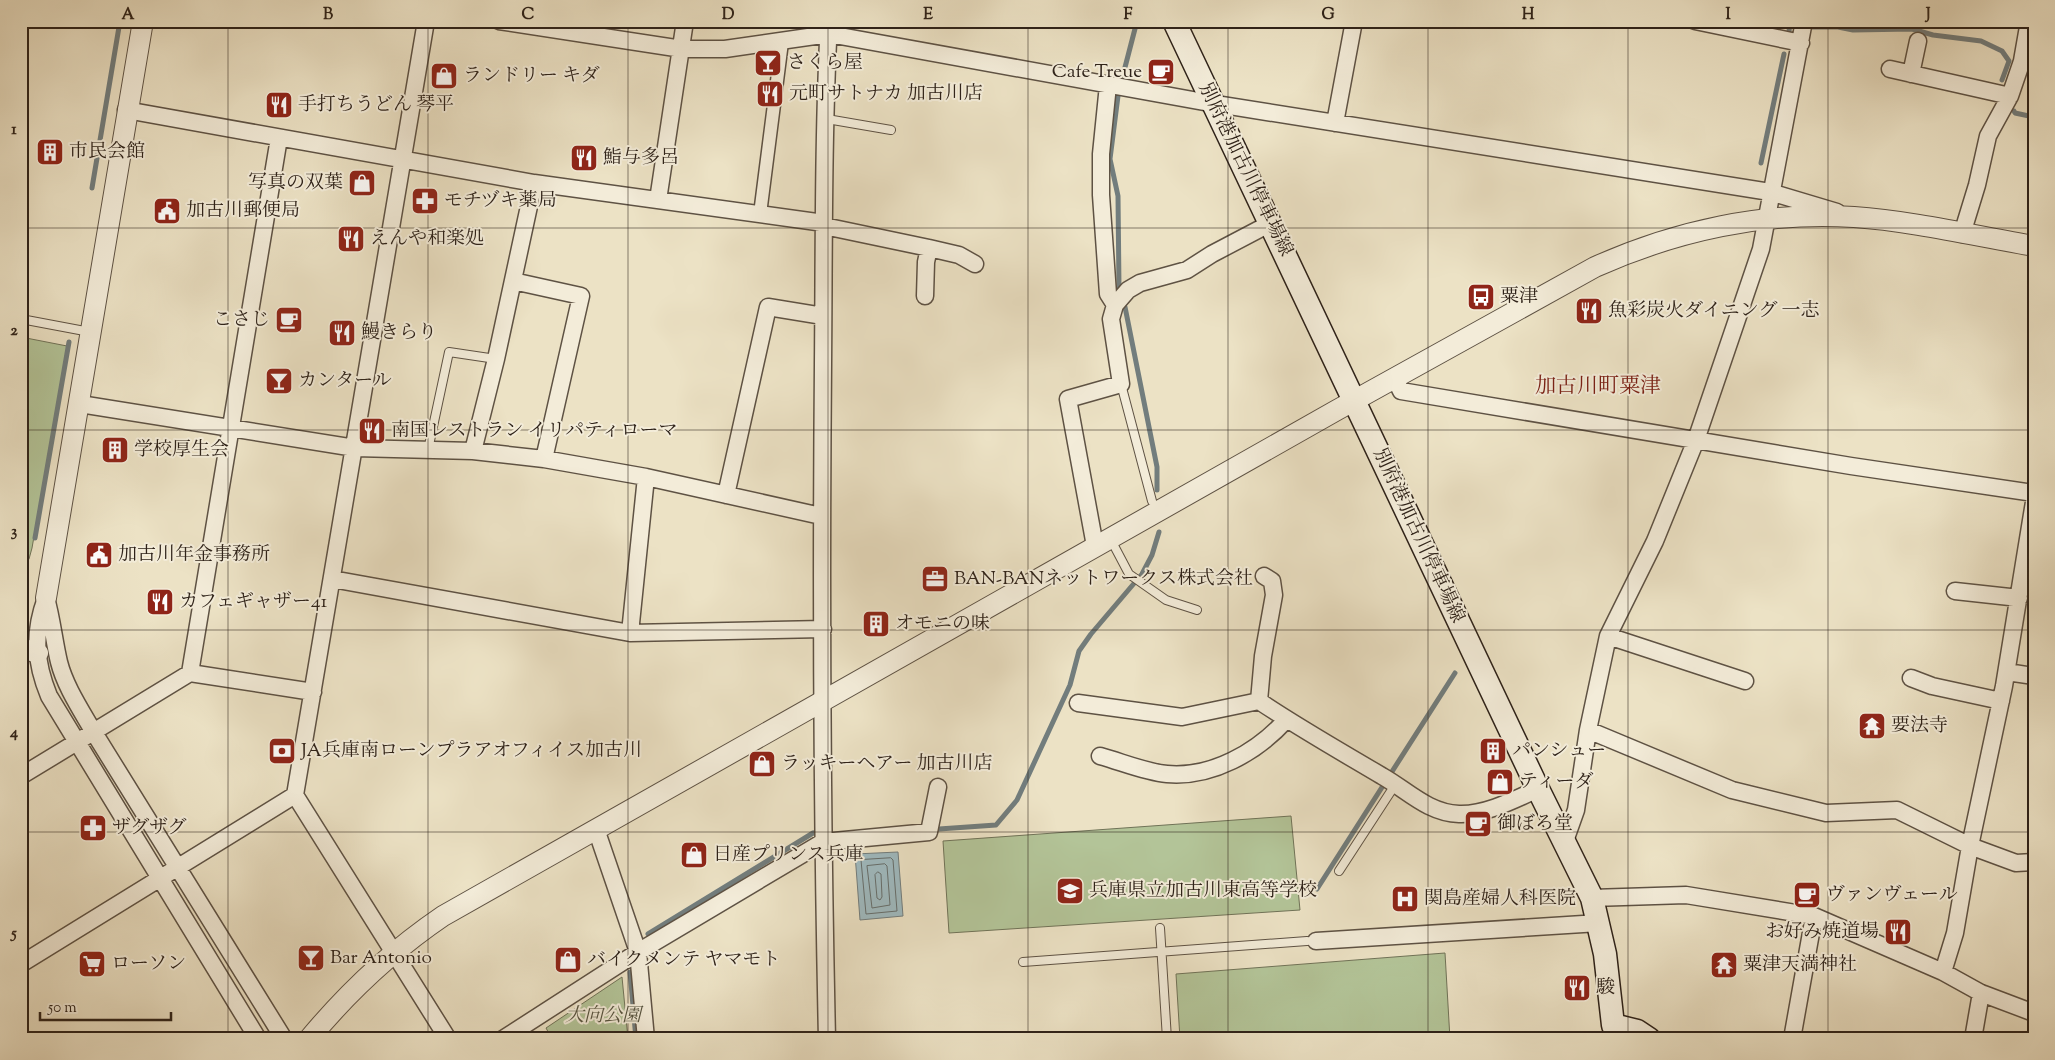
<svg xmlns="http://www.w3.org/2000/svg" width="2055" height="1060" viewBox="0 0 2055 1060" font-family="'Sorts Mill Goudy','Noto Serif JP',serif">
	<style>
		.green { fill: #b3c498; stroke: #707358 }
		.water { fill: #9fbac0; stroke: #727d7d }
		.lines { fill: none; stroke-linecap: round; stroke-linejoin: round }
		.shore { stroke: #666e6c; stroke-width: 1 }
		.stream { stroke: #727d7d; stroke-width: 5 }
		.service-casing { stroke: #5e5244; stroke-width: 10 }
		.pedestrian-casing { stroke: #5e5244; stroke-width: 15 }
		.minor-casing { stroke: #5e5244; stroke-width: 19 }
		.tertiary-casing { stroke: #5e5244; stroke-width: 22 }
		.secondary-casing { stroke: #2e2219; stroke-width: 25 }
		.service { stroke: #f3ecd9; stroke-width: 8 }
		.pedestrian { stroke: #f3ecd9; stroke-width: 12 }
		.minor { stroke: #f3ecd9; stroke-width: 16 }
		.tertiary { stroke: #f3ecd9; stroke-width: 20 }
		.secondary { stroke: #f3ecd9; stroke-width: 22 }
		.grid { fill: none; stroke: #2e2219; stroke-width: 1; stroke-opacity: 0.55 }
		.labels { text-anchor: middle; dominant-baseline: central; stroke-width: 4; stroke-linejoin: round; paint-order: stroke }
		.poi-label { font-size: 19px; fill: #2e2219; stroke: #f3ecd9; text-anchor: start }
		.street-label { font-size: 19px; fill: #2e2219; stroke: #f3ecd9 }
		.park-label { font-size: 19px; font-style: italic; fill: #56533f; stroke: #f3ecd9 }
		.quarter-label { font-size: 21px; fill: #7a1f14; stroke: #f3ecd9 }
		.neatline { fill: none; stroke: #2e2219; stroke-width: 2 }
		.grid-label { font-size: 16px; text-anchor: middle; font-weight: bold; fill: #2e2219 }
	</style>
	<rect width="100%" height="100%" fill="#ece2c5"/>
	<filter id="stains"><feTurbulence type="fractalNoise" baseFrequency=".004" numOctaves="4"/><feColorMatrix values="0 0 0 0 .2 0 0 0 0 .09 0 0 0 0 .02 0 0 0 .5 -.17"/></filter>
	<radialGradient id="worn" r=".72"><stop offset=".6" stop-color="#630" stop-opacity="0"/><stop offset="1" stop-color="#630" stop-opacity=".3"/></radialGradient>
	<path class="green" d="M21,337L67,346L32,548L29,559L21,570Z
		M1291,816L1300,910L949,933L943,841Z
		M1445,953L1450,1039H1180L1176,974Z
		M622,977L628,1039H552L546,1028Z"/>
	<path class="water" d="M898,852L903,916L860,920L855,854Z"/>
	<g class="lines">
		<path class="shore" d="M891,858L893,860L897,911L866,914L861,860Z
			M885,864L887,866L890,905L872,908L867,866Z
			M878,872L881,874L882,897L880,900L877,898L875,875Z"/>
		<path class="stream" d="M1811,27H1838L1853,30L1912,29L1933,35L1981,41L2002,51L2009,61L2002,80
			M1789,32L1790,21
			M1123,75L1137,21
			M1118,96L1110,159L1118,196L1119,288
			M2014,111L2015,113L2034,117
			M1761,163L1784,54
			M92,188L120,21
			M1125,307L1157,467V490
			M35,538L69,342
			M939,829L996,825L1017,800L1070,685L1079,651L1091,634L1142,574L1152,555L1159,532
			M1317,889L1455,673
			M648,934L813,833
			M630,972L636,1039"/>
		<g class="service-casing">
			<path id="service" d="M827,119L891,130
				M21,319L90,332
				M1121,384L1152,501
				M428,450L449,352L496,359
				M1110,538L1129,574L1166,600L1197,610
				M1339,871L1395,785
				M1160,928L1167,1039
				M1023,962L1307,941"/>
		</g>
		<g class="pedestrian-casing">
			<path id="pedestrian" d="M760,214L782,42"/>
		</g>
		<g class="minor-casing">
			<path id="minor" d="M426,21L295,795L448,1039
				M499,21L682,49H725L829,34L1204,102L1770,192L1837,212
				M1695,21L1801,43
				M1890,69L2010,96
				M1911,74L1918,41
				M1108,85L1101,154V195L1108,294L1115,305
				M126,110L534,183L824,223
				M1335,123L1354,21
				M658,200L685,21
				M824,226L929,248L959,255L975,264
				M1962,234L1977,185L1988,136L2010,96L2022,61L2029,21
				M513,281L581,296L544,459
				M925,296L926,262L929,248
				M1395,379L1401,391L1851,466L2034,493
				M80,404L355,448L473,451L544,459L646,477L821,516
				M473,451L496,359L534,183
				M726,495L768,307L823,316
				M1095,546L1068,399L1121,384L1111,319L1115,305L1128,290L1140,283L1187,270L1212,254L1271,223
				M1264,576L1272,581L1274,595L1263,656L1259,701C1299,728 1340,751 1382,776C1407,790 1428,813 1459,814C1485,815 1514,800 1538,789
				M332,579L630,633L823,629
				M1955,591L2019,598
				M46,598C52,619 54,641 59,662C65,686 81,710 93,731L284,1039
				M46,598C33,633 35,662 49,696L258,1039
				M630,633L646,477
				M1608,636L1745,681
				M2007,672L2034,676
				M190,673L279,138
				M1911,678L1932,686L2001,701
				M1078,703L1182,717L1259,701
				M1588,730L1608,636L1655,541L1696,440L1761,249L1804,21
				M1100,756C1122,762 1145,772 1167,774C1212,778 1257,752 1286,720
				M21,776L190,673L313,692
				M596,829L638,952L646,1039
				M1565,841L1576,810L1588,730L1732,790L1826,813L1897,810L1970,846L2016,863L2034,862
				M1592,898L1686,895L1814,916L1943,972L1981,993L2034,1013
				M1316,941L1599,923
				M21,964L295,795
				M1943,972L1955,933L1970,846L2004,686L2034,502
				M503,1039L638,952L823,842L929,832L938,787
				M827,1039C822,814 821,589 823,364C824,250 823,135 829,21
				M1792,1039L1814,916
				M1973,1039L1981,993"/>
		</g>
		<g class="tertiary-casing">
			<path id="tertiary" d="M46,598L143,21
				M21,648L38,653
				M309,1039C348,992 393,950 443,916L1337,410L1595,267C1675,231 1765,211 1854,217C1912,221 1976,236 2034,246"/>
		</g>
		<g class="secondary-casing">
			<path id="secondary" d="M1174,21L1538,789L1592,898L1605,954L1613,1025L1637,1031L1649,1039"/>
		</g>
		<use href="#service" class="service"/>
		<use href="#pedestrian" class="pedestrian"/>
		<use href="#minor" class="minor"/>
		<use href="#tertiary" class="tertiary"/>
		<use href="#secondary" class="secondary"/>
	</g>
	<path class="grid" d="M228,21V1039M428,21V1039M628,21V1039M828,21V1039M1028,21V1039M1228,21V1039M1428,21V1039M1628,21V1039M1828,21V1039M21,228H2034M21,430H2034M21,630H2034M21,832H2034"/>
	<defs>
		<g id="bar-square" transform="scale(1.4375)"><rect x="-9" y="-9" width="18" height="18" rx="4" fill="#8f2418" stroke="#f3ecd9"/><path d="M-6-5H6L.8 .8V4.5H3.5V6h-7V4.5H-.8V.8Z" fill="#fff"/></g>
		<g id="cafe-square" transform="scale(1.4375)"><rect x="-9" y="-9" width="18" height="18" rx="4" fill="#8f2418" stroke="#f3ecd9"/><path d="M-5.5-4.5H6V0H3Q3 3.5 0 3.5H-2.5Q-5.5 3.5-5.5 0ZM3-3.2v2h1.7v-2ZM-6 4.5H4V6H-6Z" fill="#fff"/></g>
		<g id="shop-square" transform="scale(1.4375)"><rect x="-9" y="-9" width="18" height="18" rx="4" fill="#8f2418" stroke="#f3ecd9"/><path d="M-5-2.5h2.3a2.7 3.5 0 0 1 5.4 0H5L5.5 6h-11ZM-1.5-2.5h3a1.5 2.3 0 0 0-3 0Z" fill="#fff"/></g>
		<g id="restaurant-square" transform="scale(1.4375)"><rect x="-9" y="-9" width="18" height="18" rx="4" fill="#8f2418" stroke="#f3ecd9"/><path d="M-5-6h1v4h1v-4h1v4h1v-4h1v5L-1.5 .5V6h-2V.5L-5-1ZM5-6V6H3V1.5H1.5Q1.5-4 5-6Z" fill="#fff"/></g>
		<g id="building-square" transform="scale(1.4375)"><rect x="-9" y="-9" width="18" height="18" rx="4" fill="#8f2418" stroke="#f3ecd9"/><path d="M-4-6H4V6H1V3H-1V6H-4ZM-2.5-4.3h1.7v1.8h-1.7ZM.8-4.3h1.7v1.8H.8ZM-2.5-1h1.7V.8h-1.7ZM.8-1h1.7V.8H.8Z" fill="#fff"/></g>
		<g id="pharmacy-square" transform="scale(1.4375)"><rect x="-9" y="-9" width="18" height="18" rx="4" fill="#8f2418" stroke="#f3ecd9"/><path d="M-2-6h4v4h4v4h-4v4h-4v-4h-4v-4h4Z" fill="#fff"/></g>
		<g id="civic-square" transform="scale(1.4375)"><rect x="-9" y="-9" width="18" height="18" rx="4" fill="#8f2418" stroke="#f3ecd9"/><path d="M-.6-6.5H3V-4.5H.6V-3L4-1V1h2V6H-6V1h2V-1L-.6-3ZM-1.2 2.5V6h2.4V2.5Z" fill="#fff"/></g>
		<g id="bus-square" transform="scale(1.4375)"><rect x="-9" y="-9" width="18" height="18" rx="4" fill="#8f2418" stroke="#f3ecd9"/><path d="M-5-6H5V4H4V6H2V4H-2V6H-4V4H-5ZM-3.5-4V0h7V-4ZM-3.5 1.2v1.5H-2V1.2ZM2 1.2v1.5H3.5V1.2Z" fill="#fff"/></g>
		<g id="office-square" transform="scale(1.4375)"><rect x="-9" y="-9" width="18" height="18" rx="4" fill="#8f2418" stroke="#f3ecd9"/><path d="M-6-3h4V-5.5h4V-3h4V5H-6ZM-1-4.5V-3h2v-1.5ZM-6 0V1H6V0Z" fill="#fff"/></g>
		<g id="temple-square" transform="scale(1.4375)"><rect x="-9" y="-9" width="18" height="18" rx="4" fill="#8f2418" stroke="#f3ecd9"/><path d="M0-6L5-2H3V0L6.5 2.5H4V6H1.5V3h-3V6H-4V2.5H-6.5L-3 0V-2H-5Z" fill="#fff"/></g>
		<g id="bank-square" transform="scale(1.4375)"><rect x="-9" y="-9" width="18" height="18" rx="4" fill="#8f2418" stroke="#f3ecd9"/><path d="M-6-4H6V4H-6ZM0-2.3a2.3 2.3 0 1 0 0 4.6a2.3 2.3 0 1 0 0-4.6Z" fill="#fff"/></g>
		<g id="school-square" transform="scale(1.4375)"><rect x="-9" y="-9" width="18" height="18" rx="4" fill="#8f2418" stroke="#f3ecd9"/><path d="M0-5L7-2L0 1L-7-2ZM-4 1L0 2.5L4 1V4Q0 6-4 4Z" fill="#fff"/></g>
		<g id="hospital-square" transform="scale(1.4375)"><rect x="-9" y="-9" width="18" height="18" rx="4" fill="#8f2418" stroke="#f3ecd9"/><path d="M-5-5h3v3.5h4V-5h3V5h-3V1.5h-4V5h-3Z" fill="#fff"/></g>
		<g id="supermarket-square" transform="scale(1.4375)"><rect x="-9" y="-9" width="18" height="18" rx="4" fill="#8f2418" stroke="#f3ecd9"/><path d="M-6-5.5h2.5l.6 2H6L4.5 2H-2.5L-4.4-4H-6ZM-1.5 3.2a1.3 1.3 0 1 0 .1 0ZM3 3.2a1.3 1.3 0 1 0 .1 0Z" fill="#fff"/></g>
	</defs>
	<g fill-rule="evenodd">
		<use href="#bar-square" x="768" y="63"/>
		<use href="#cafe-square" x="1161" y="72"/>
		<use href="#shop-square" x="444" y="76"/>
		<use href="#restaurant-square" x="770" y="94"/>
		<use href="#restaurant-square" x="279" y="105"/>
		<use href="#building-square" x="50" y="152"/>
		<use href="#restaurant-square" x="584" y="158"/>
		<use href="#shop-square" x="362" y="183"/>
		<use href="#pharmacy-square" x="425" y="201"/>
		<use href="#civic-square" x="167" y="211"/>
		<use href="#restaurant-square" x="351" y="239"/>
		<use href="#bus-square" x="1481" y="297"/>
		<use href="#restaurant-square" x="1589" y="311"/>
		<use href="#cafe-square" x="289" y="320"/>
		<use href="#restaurant-square" x="342" y="333"/>
		<use href="#bar-square" x="279" y="381"/>
		<use href="#restaurant-square" x="372" y="431"/>
		<use href="#building-square" x="115" y="450"/>
		<use href="#civic-square" x="99" y="555"/>
		<use href="#office-square" x="935" y="579"/>
		<use href="#restaurant-square" x="160" y="602"/>
		<use href="#building-square" x="876" y="624"/>
		<use href="#temple-square" x="1872" y="726"/>
		<use href="#bank-square" x="282" y="751"/>
		<use href="#building-square" x="1493" y="751"/>
		<use href="#shop-square" x="762" y="764"/>
		<use href="#shop-square" x="1500" y="782"/>
		<use href="#cafe-square" x="1478" y="824"/>
		<use href="#pharmacy-square" x="93" y="828"/>
		<use href="#shop-square" x="694" y="855"/>
		<use href="#school-square" x="1070" y="891"/>
		<use href="#cafe-square" x="1807" y="895"/>
		<use href="#hospital-square" x="1405" y="899"/>
		<use href="#restaurant-square" x="1898" y="932"/>
		<use href="#bar-square" x="311" y="958"/>
		<use href="#shop-square" x="568" y="960"/>
		<use href="#supermarket-square" x="92" y="964"/>
		<use href="#temple-square" x="1724" y="965"/>
		<use href="#restaurant-square" x="1577" y="988"/>
	</g>
	<g class="labels">
		<g class="poi-label">
			<text x="787" y="63">さくら屋</text>
			<text x="1142" y="72" text-anchor="end">Cafe Treue</text>
			<text x="463" y="76">ランドリー キダ</text>
			<text x="789" y="94">元町サトナカ 加古川店</text>
			<text x="298" y="105">手打ちうどん 琴平</text>
			<text x="69" y="152">市民会館</text>
			<text x="603" y="158">鮨与多呂</text>
			<text x="343" y="183" text-anchor="end">写真の双葉</text>
			<text x="444" y="201">モチヅキ薬局</text>
			<text x="186" y="211">加古川郵便局</text>
			<text x="370" y="239">えんや和楽処</text>
			<text x="1500" y="297">粟津</text>
			<text x="1608" y="311">魚彩炭火ダイニング 一志</text>
			<text x="270" y="320" text-anchor="end">こさじ</text>
			<text x="361" y="333">鰻きらり</text>
			<text x="298" y="381">カンタール</text>
			<text x="391" y="431">南国レストラン イリパティローマ</text>
			<text x="134" y="450">学校厚生会</text>
			<text x="118" y="555">加古川年金事務所</text>
			<text x="954" y="579">BAN-BANネットワークス株式会社</text>
			<text x="179" y="602">カフェギャザー41</text>
			<text x="895" y="624">オモニの味</text>
			<text x="1891" y="726">要法寺</text>
			<text x="301" y="751">JA兵庫南ローンプラアオフィイス加古川</text>
			<text x="1512" y="751">パンシュー</text>
			<text x="781" y="764">ラッキーヘアー 加古川店</text>
			<text x="1519" y="782">ティーダ</text>
			<text x="1497" y="824">御ぼろ堂</text>
			<text x="112" y="828">ザグザグ</text>
			<text x="713" y="855">日産プリンス兵庫</text>
			<text x="1089" y="891">兵庫県立加古川東高等学校</text>
			<text x="1826" y="895">ヴァンヴェール</text>
			<text x="1424" y="899">関島産婦人科医院</text>
			<text x="1879" y="932" text-anchor="end">お好み焼道場</text>
			<text x="330" y="958">Bar Antonio</text>
			<text x="587" y="960">バイクメンテ ヤマモト</text>
			<text x="111" y="964">ローソン</text>
			<text x="1743" y="965">粟津天満神社</text>
			<text x="1596" y="988">駿</text>
		</g>
		<g class="street-label">
			<text transform="translate(1245 170) rotate(64)">別府港加古川停車場線</text>
			<text transform="translate(1418 536) rotate(65)">別府港加古川停車場線</text>
		</g>
		<g class="park-label">
			<text x="603" y="1016">大向公園</text>
		</g>
		<g class="quarter-label">
			<text x="1598" y="387">加古川町粟津</text>
		</g>
	</g>
	<rect width="2055" height="1060" fill="none" stroke="#ece2c5" stroke-width="55"/>
	<path d="M40 1012v8h131v-8" fill="none" stroke="#2e2219" stroke-width="2.5"/>
	<text x="48" y="1012" font-size="15" fill="#2e2219" stroke="#f3ecd9" stroke-width="4" paint-order="stroke">50 m</text>
	<rect x="28" y="28" width="2000" height="1004" class="neatline"/>
	<g class="grid-label">
		<text x="128" y="19">A</text>
		<text x="328" y="19">B</text>
		<text x="528" y="19">C</text>
		<text x="728" y="19">D</text>
		<text x="928" y="19">E</text>
		<text x="1128" y="19">F</text>
		<text x="1328" y="19">G</text>
		<text x="1528" y="19">H</text>
		<text x="1728" y="19">I</text>
		<text x="1928" y="19">J</text>
		<text x="14" y="134">1</text>
		<text x="14" y="335">2</text>
		<text x="14" y="536">3</text>
		<text x="14" y="737">4</text>
		<text x="14" y="938">5</text>
	</g>
	<rect width="100%" height="100%" filter="url(#stains)"/>
	<rect width="100%" height="100%" fill="url(#worn)"/>
</svg>
